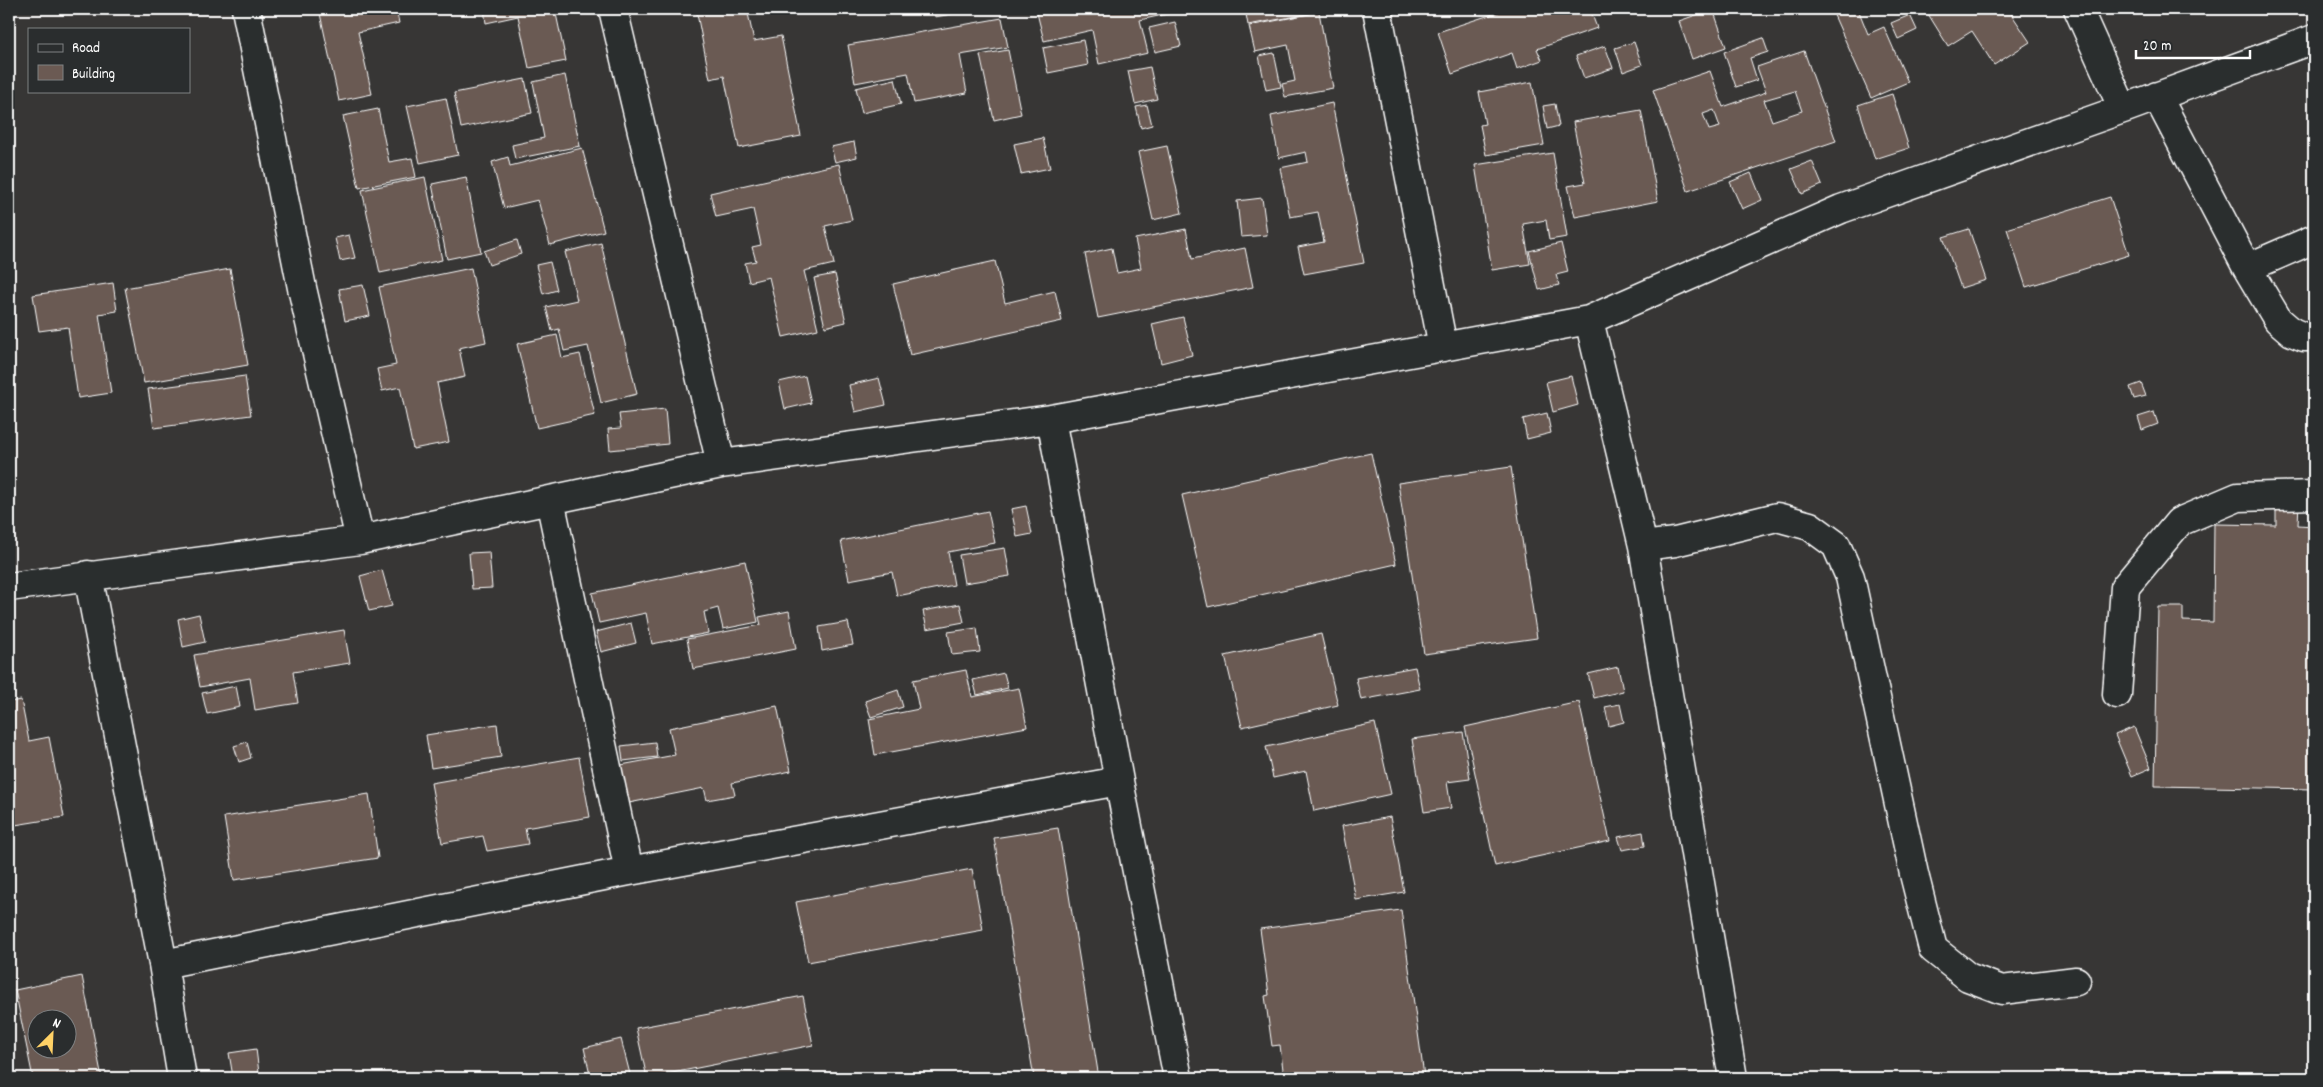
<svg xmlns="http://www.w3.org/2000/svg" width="2323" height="1087" viewBox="0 0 2323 1087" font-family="Dekko,sans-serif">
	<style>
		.building { fill: #6b5a53; stroke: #fff; fill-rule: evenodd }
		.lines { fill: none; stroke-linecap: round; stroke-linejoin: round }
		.minor-casing { stroke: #fff; stroke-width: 31 }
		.minor { stroke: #2a2d2e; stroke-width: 28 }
	</style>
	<rect width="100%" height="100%" fill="#373635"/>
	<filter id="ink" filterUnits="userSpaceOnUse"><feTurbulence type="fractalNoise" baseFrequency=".02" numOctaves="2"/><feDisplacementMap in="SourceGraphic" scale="10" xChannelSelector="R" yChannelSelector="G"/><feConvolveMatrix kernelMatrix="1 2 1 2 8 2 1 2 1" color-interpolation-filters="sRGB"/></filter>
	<g filter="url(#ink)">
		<path class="building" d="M319,9H396L399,23L358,32L372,94L339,101Z
			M484,9H555L566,61L529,68L518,16L486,23Z
			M696,9H747L754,41L781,36L801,136L739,148L724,76L710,79Z
			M934,9H951L952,14L935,17Z
			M1036,9H1190L1140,20L1148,53L1099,64L1092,30L1044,41Z
			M1245,9H1312L1313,13L1248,25Z
			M1498,9H1590L1597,28L1537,49L1542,60L1517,69L1512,53L1452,74L1438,32L1499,12Z
			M1713,9L1726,47L1692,59L1679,21Z
			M1842,9H1858L1868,34L1884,27L1908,82L1871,98L1833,13Z
			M1925,9H2008L2030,42L1994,65L1972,31L1948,46Z
			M1319,12L1333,88L1285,97L1282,84L1295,81L1288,45L1255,52L1249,26Z
			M1910,15L1917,30L1898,39L1891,23Z
			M1002,18L1008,47L960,55L967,93L914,103L908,73L855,83L848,45Z
			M1175,22L1181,46L1155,52L1149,28Z
			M1763,38L1768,52L1750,58L1757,80L1736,87L1724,52Z
			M1083,40L1088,65L1048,73L1043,48Z
			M1634,42L1642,65L1623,72L1615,48Z
			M1605,46L1613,68L1584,78L1576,56Z
			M1008,50L1021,114L994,120L980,55Z
			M1804,51L1836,141L1688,191L1653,90L1710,71L1723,107L1766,92L1757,67ZM1795,91L1802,111L1772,121L1764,100ZM1714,110L1720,127L1709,130L1703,114Z
			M1274,53L1281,87L1266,90L1259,56Z
			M1150,67L1157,99L1135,104L1128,71Z
			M565,75L580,146L515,159L512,145L544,138L533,82Z
			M525,79L532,113L461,128L454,93Z
			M895,79L901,104L862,113L856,88Z
			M1532,82L1544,145L1486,155L1480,125L1485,124L1479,92Z
			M1892,94L1909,148L1875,159L1858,105Z
			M446,98L458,155L420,163L407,106Z
			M1332,103L1364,263L1304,274L1298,247L1324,242L1318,212L1290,217L1280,168L1308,162L1306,152L1279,158L1271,116Z
			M1555,104L1559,126L1547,129L1543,106Z
			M1147,105L1152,125L1141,128L1136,107Z
			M378,109L389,162L412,158L416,177L359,188L343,116Z
			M1641,110L1658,201L1575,217L1568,186L1585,183L1573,122Z
			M1043,138L1050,168L1021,174L1014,144Z
			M854,142L857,157L835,162L831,147Z
			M1167,146L1182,213L1153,220L1138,152Z
			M582,148L604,231L550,245L538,200L504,208L492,162L508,157L510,166Z
			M1553,153L1567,237L1549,240L1546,220L1523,224L1530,264L1492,270L1475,165Z
			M1812,161L1822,185L1802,194L1791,169Z
			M839,164L852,220L825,226L834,264L804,271L818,329L783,337L769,277L749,282L745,263L756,261L752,247L761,245L753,209L716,217L710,193Z
			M1751,173L1762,200L1742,209L1730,182Z
			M425,177L442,260L380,273L362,190Z
			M466,177L481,252L447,259L432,184Z
			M2110,197L2129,255L2026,287L2007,229Z
			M1262,198L1267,235L1241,237L1237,201Z
			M1186,229L1192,259L1245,248L1253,287L1098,318L1085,254L1112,248L1117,273L1141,268L1135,239Z
			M1969,229L1986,280L1961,288L1943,237Z
			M349,235L355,258L340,261L335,238Z
			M517,240L521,254L489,265L484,251Z
			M601,243L637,394L601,403L588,346L564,351L559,329L552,331L546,307L577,300L565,252Z
			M1561,243L1568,272L1556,275L1559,285L1539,290L1529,251Z
			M995,261L1005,303L1055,291L1062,321L910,355L893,284Z
			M550,262L557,290L543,294L536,265Z
			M471,268L486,342L459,348L465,377L437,383L449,442L413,449L400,387L382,391L377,369L396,365L379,287Z
			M230,269L248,365L144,383L125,288Z
			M835,274L846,322L825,327L814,278Z
			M113,283L117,311L99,314L111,393L78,398L68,327L39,331L33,295Z
			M363,285L370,316L345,321L339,289Z
			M1183,317L1192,355L1161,363L1152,324Z
			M557,335L562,358L580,354L595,415L537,428L517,344Z
			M245,376L251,415L154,428L148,389Z
			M805,376L811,403L785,409L779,382Z
			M1571,376L1578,405L1553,412L1546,382Z
			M879,378L886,405L855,412L849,385Z
			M2141,383L2146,396L2134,399L2130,387Z
			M665,409L668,444L610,450L608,429L621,428L619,414Z
			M2154,412L2158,424L2142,430L2138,417Z
			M1547,413L1551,433L1527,439L1523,419Z
			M1371,453L1396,564L1208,607L1182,495Z
			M1511,467L1537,638L1424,654L1398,483Z
			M2276,501H2299L2298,525L2314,526V789L2155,786L2158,607H2183V621L2213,622L2214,524L2276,525Z
			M1026,506L1032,534L1017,537L1011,509Z
			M988,511L995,543L948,552L954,585L897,596L892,572L849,580L841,541Z
			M1005,548L1010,576L964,583L959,555Z
			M489,552L492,588L472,589L469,553Z
			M745,561L758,622L723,629L718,608L704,612L708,633L652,644L646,613L599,623L592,593Z
			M382,570L392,606L369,611L360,576Z
			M960,604L964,622L927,629L923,611Z
			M789,611L796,649L693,669L687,639L761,625L759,617Z
			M199,614L205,642L183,647L178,619Z
			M848,622L853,645L822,651L819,627Z
			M631,623L636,643L601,652L596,632Z
			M977,628L980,652L952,655L948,632Z
			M344,630L350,663L293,672L298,703L255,710L250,678L200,687L194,655Z
			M1321,634L1338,705L1242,727L1225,656Z
			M1415,667L1420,689L1361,700L1356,678Z
			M1618,667L1623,691L1594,698L1588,674Z
			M966,670L972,697L1019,688L1027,727L875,755L869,719L919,709L913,680Z
			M1004,673L1008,688L977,695L973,680Z
			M236,686L240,707L207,714L202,693Z
			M898,690L903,707L871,717L865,701Z
			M21,700L29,741L49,737L64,817L9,826V702Z
			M1579,702L1610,841L1495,866L1465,727Z
			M1620,704L1624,722L1609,726L1605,707Z
			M777,706L791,771L732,783L735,795L707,800L704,788L629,803L621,765L675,755L669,728Z
			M1375,723L1391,794L1314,811L1306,771L1273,778L1266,747Z
			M497,724L501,757L431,768L426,735Z
			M2134,727L2151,768L2132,776L2115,735Z
			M1463,732L1470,779L1447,782L1451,808L1424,812L1412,739Z
			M247,742L251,758L239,762L234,746Z
			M655,742L657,757L623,761L621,746Z
			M579,757L590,817L525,828L528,844L487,851L483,836L442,843L431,783Z
			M369,794L378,858L234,880L224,817Z
			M1390,817L1404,892L1356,900L1342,826Z
			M1058,828L1099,1078H1034L994,838Z
			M1643,832L1645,846L1622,850L1618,837Z
			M972,869L983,930L808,962L796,902Z
			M1401,910L1424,1076L1404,1078H1284L1280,1045L1272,1046L1265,996L1269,995L1260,929Z
			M82,976L102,1078H33L15,990ZM38,1020H68V1050H38Z
			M803,996L813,1045L647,1078L636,1028Z
			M621,1039L631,1078H591L584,1048Z
			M256,1049L259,1073L233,1077L229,1053Z"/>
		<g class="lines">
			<g class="minor-casing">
				<path id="minor" d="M246,9L302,288L360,540
					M613,9L721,464
					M1377,9L1443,347
					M2078,9L2123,109L2314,39
					M2157,96L2247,268L2278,320L2292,332L2304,337H2314
					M2247,268L2314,239
					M1589,320L1643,546L1733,1078
					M1051,419L1119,781L1178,1078
					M550,500L629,871
					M1643,546L1675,542L1777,517L1810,526L1836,545L1850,577L1914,874L1933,949L1968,977L2002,990L2076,981
					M88,575L163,964L182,1078
					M9,587L360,540L721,464L1051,419L1589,320L1841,209L2123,109
					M2117,694L2125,587L2179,522L2238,497L2314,495
					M163,964L629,871L1119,781"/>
			</g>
			<use href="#minor" class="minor"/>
		</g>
	</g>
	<rect width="2323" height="1087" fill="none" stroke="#2a2d2e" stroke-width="30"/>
	<rect x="15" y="15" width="2293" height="1057" fill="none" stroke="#fff" stroke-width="2" filter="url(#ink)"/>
	<rect x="28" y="28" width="162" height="65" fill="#2a2d2e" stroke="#7f8182"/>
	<rect x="38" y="44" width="25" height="8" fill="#2a2d2e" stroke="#7f8182"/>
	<text x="72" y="52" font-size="15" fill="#ffffff">Road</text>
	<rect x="38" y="65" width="25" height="15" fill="#6b5a53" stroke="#7f8182"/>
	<text x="72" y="78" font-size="15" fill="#ffffff">Building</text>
	<g transform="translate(52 1034) rotate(24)"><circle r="24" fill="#2a2d2e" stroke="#7f8182"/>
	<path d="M0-4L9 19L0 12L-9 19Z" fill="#ffd166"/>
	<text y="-8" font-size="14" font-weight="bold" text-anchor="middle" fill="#ffffff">N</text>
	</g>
	<path d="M2136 50v8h114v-8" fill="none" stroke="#ffffff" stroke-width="2.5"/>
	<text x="2143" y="50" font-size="15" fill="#ffffff" stroke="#2a2d2e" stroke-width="4" paint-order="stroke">20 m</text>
</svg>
